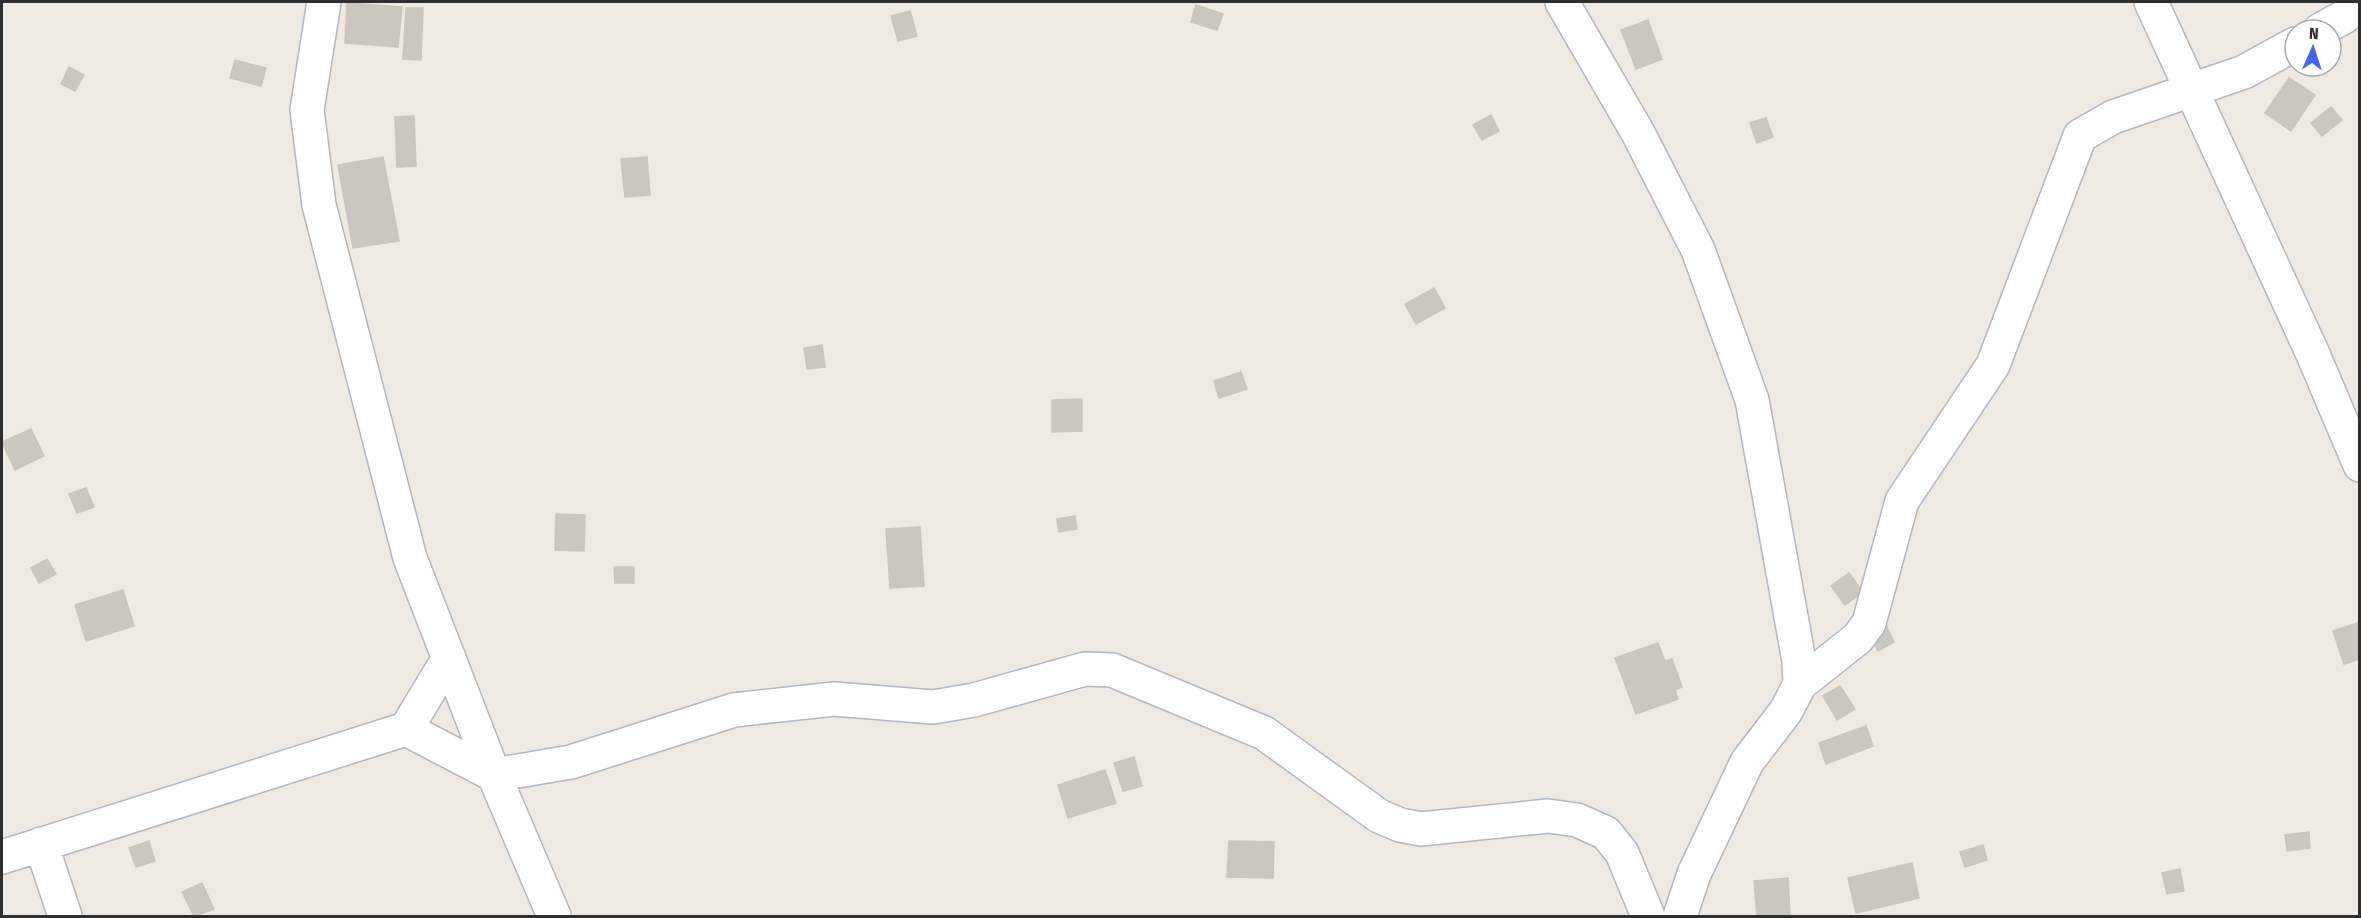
<svg xmlns="http://www.w3.org/2000/svg" width="2361" height="918" viewBox="0 0 2361 918" font-family="'Fira Sans Condensed',sans-serif">
	<style>
		.building { fill: #cbc7bf; stroke: #cbc5ba; stroke-width: 1.5 }
		.lines { fill: none; stroke-linecap: round; stroke-linejoin: round }
		.street-casing { stroke: #b4b7c1; stroke-width: 36 }
		.street { stroke: #fff; stroke-width: 33 }
	</style>
	<rect width="100%" height="100%" fill="#efe9e1"/>
	<path class="building" d="M347,3L402,7L398,47L345,43Z
		M1196,5L1223,14L1217,30L1191,22Z
		M406,8H423L421,60L403,59Z
		M910,11L917,36L898,41L891,16Z
		M1648,20L1662,59L1636,69L1621,30Z
		M235,60L266,68L261,86L230,78Z
		M69,67L84,75L75,91L61,84Z
		M2289,78L2315,95L2291,131L2265,113Z
		M2331,107L2342,120L2322,136L2311,123Z
		M1491,115L1499,131L1482,140L1473,125Z
		M414,116L416,166L397,167L395,117Z
		M1766,118L1773,137L1757,143L1750,123Z
		M383,157L399,241L353,248L338,165Z
		M647,157L650,195L625,197L621,159Z
		M1434,288L1445,308L1416,324L1405,304Z
		M822,345L825,367L807,369L804,348Z
		M1241,372L1247,389L1219,398L1214,381Z
		M1082,399V431L1052,432V400Z
		M31,429L44,456L15,470L2,442Z
		M86,488L94,507L77,513L69,494Z
		M556,514L585,515L584,551L555,550Z
		M1075,516L1077,529L1059,532L1057,519Z
		M920,527L924,586L890,588L886,529Z
		M47,559L56,574L39,583L31,568Z
		M614,567H634V583H615Z
		M1849,573L1863,592L1845,605L1831,586Z
		M123,590L134,626L86,641L75,605Z
		M2360,622V659L2344,664L2333,631Z
		M1886,625L1894,642L1878,651L1869,634Z
		M1658,643L1665,661L1672,659L1682,687L1675,690L1678,699L1636,714L1615,658Z
		M1840,686L1855,709L1837,720L1823,696Z
		M1866,726L1873,746L1826,764L1819,743Z
		M1134,757L1142,786L1123,791L1114,763Z
		M1105,770L1116,803L1068,818L1058,785Z
		M2309,832L2310,848L2287,851L2285,835Z
		M149,841L155,861L136,867L129,848Z
		M1229,841L1274,842L1273,878L1227,877Z
		M1983,845L1987,860L1965,867L1960,852Z
		M1912,863L1919,898L1856,913L1848,878Z
		M2180,869L2184,891L2167,894L2162,873Z
		M1788,878L1790,916H1757L1754,881Z
		M202,883L214,909L194,916L182,892Z"/>
	<g class="lines">
		<g class="street-casing">
			<path id="street" d="M324,2L307,110L319,205L410,558L494,775L554,916
				M1562,2L1638,133L1698,250L1752,400L1799,661L1800,684
				M2151,2L2312,352L2360,465
				M2320,30L2344,17L2360,4
				M406,729L494,775L571,762L734,710L834,699L933,707L974,700L1085,669L1112,670L1264,733L1379,816L1400,825L1421,829L1548,816L1577,820L1606,833L1622,853L1648,916
				M41,844L65,916
				M2,857L406,729L449,658
				M1680,916L1694,874L1747,762L1786,711L1800,684L1858,638L1869,623L1902,501L1993,365L2080,136L2113,117L2244,72L2295,44"/>
		</g>
		<use href="#street" class="street"/>
	</g>
	<rect width="2361" height="918" fill="none" stroke="#2e2e2e" stroke-width="6"/>
	<g transform="translate(2313 48) rotate(3)"><circle r="28" fill="#ffffff" stroke="#ababab" stroke-width="1.5"/>
	<path d="M0-4.5L10 22L0 15L-10 22Z" fill="#4264fb"/>
	<text y="-9" font-size="16" font-weight="bold" text-anchor="middle" fill="#2e2e2e">N</text>
	</g>
</svg>
